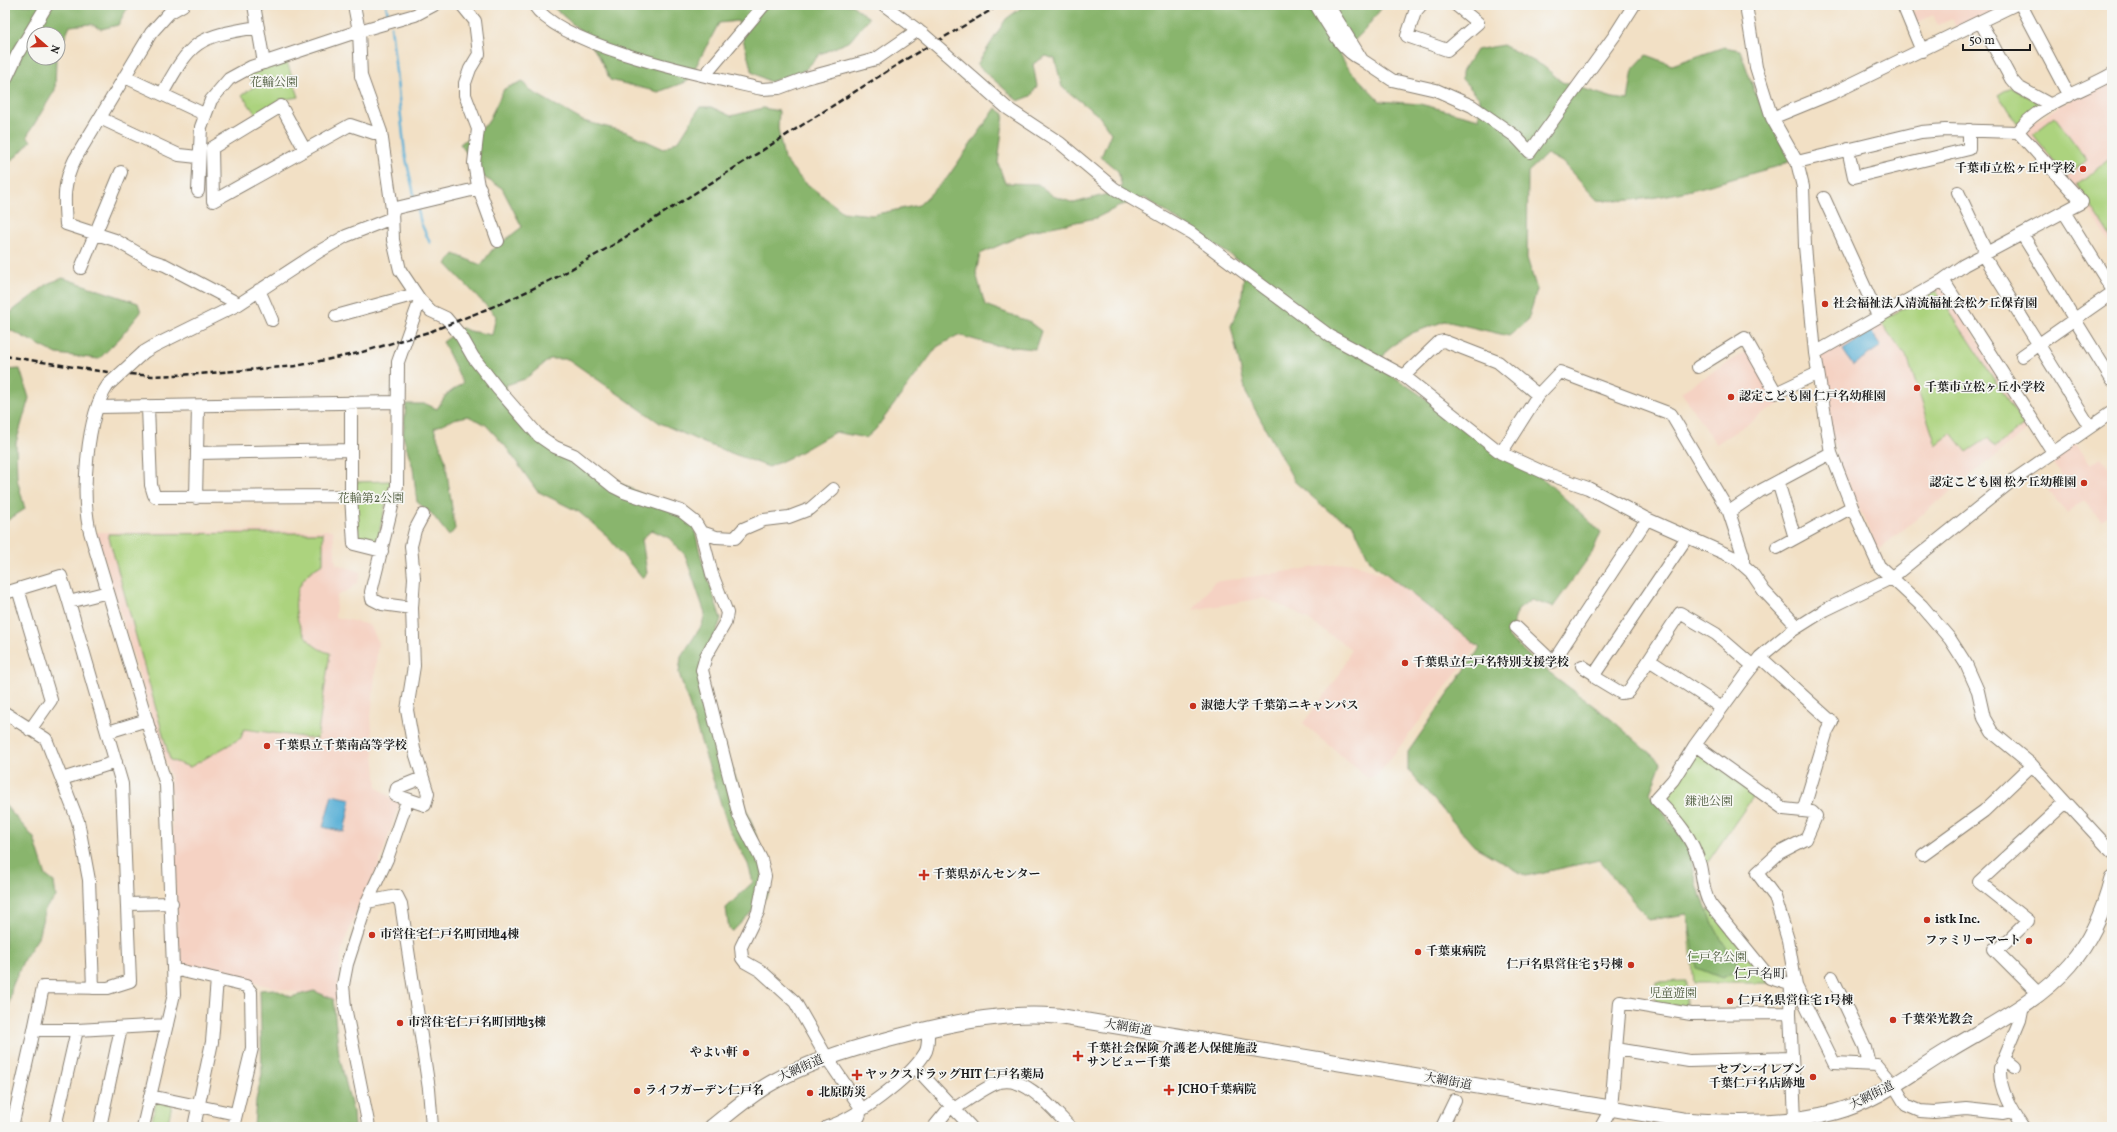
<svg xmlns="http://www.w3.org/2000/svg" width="2117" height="1132" viewBox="0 0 2117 1132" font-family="Vollkorn,'Noto Serif JP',serif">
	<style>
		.built { fill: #f5d2c3 }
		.green { fill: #acd37e; stroke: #64784d }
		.forest { fill: #89b56d; stroke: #526844 }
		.water { fill: #5bb1d7; stroke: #3c667a }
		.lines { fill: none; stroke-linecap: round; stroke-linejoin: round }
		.stream { stroke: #5bb1d7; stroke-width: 2.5 }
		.minor-casing { stroke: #877e70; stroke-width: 14 }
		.major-casing { stroke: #877e70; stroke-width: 17 }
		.minor { stroke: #fff; stroke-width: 12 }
		.major { stroke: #fff; stroke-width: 15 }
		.rail { stroke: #1c1c1c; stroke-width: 2.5; stroke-dasharray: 6 3; stroke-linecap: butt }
		.minor-bridge-casing { stroke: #877e70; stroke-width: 14; stroke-linecap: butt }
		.minor-bridge { stroke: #fff; stroke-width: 12 }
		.poi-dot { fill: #c8321e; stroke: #f6f6f2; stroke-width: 1.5 }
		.labels { text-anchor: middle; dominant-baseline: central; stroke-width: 3.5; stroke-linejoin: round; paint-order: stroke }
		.park-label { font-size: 12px; fill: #4e5c3e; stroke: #f6f6f2 }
		.poi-label { font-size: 12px; font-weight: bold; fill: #1c1c1c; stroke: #f6f6f2; text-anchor: start }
		.street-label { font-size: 12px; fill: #1c1c1c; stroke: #f6f6f2 }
		.neighbourhood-label { font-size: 13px; fill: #1c1c1c; stroke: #f6f6f2 }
	</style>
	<rect width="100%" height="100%" fill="#f6f6f2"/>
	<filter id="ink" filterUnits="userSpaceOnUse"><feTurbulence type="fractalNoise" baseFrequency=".025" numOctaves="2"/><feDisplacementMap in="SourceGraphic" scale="8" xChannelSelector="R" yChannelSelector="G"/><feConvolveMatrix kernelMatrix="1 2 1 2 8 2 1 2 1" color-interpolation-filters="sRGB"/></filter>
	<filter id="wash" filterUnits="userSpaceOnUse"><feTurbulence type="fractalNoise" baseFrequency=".012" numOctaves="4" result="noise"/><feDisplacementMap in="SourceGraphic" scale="16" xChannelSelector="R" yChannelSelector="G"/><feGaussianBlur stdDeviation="0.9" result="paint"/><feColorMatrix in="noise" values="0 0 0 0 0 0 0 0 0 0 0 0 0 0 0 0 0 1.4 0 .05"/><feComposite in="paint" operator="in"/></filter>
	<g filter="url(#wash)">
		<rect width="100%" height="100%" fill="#f2e0c5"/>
		<path class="built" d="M1926,5H1993L1996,12L1958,31L1952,19L1938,25L1933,15L1917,23L1912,12Z
			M2112,77V247L2086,205L2023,134L2030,124L2049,114V113L2060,105Z
			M1941,284L2033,425L1878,550L1840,467L1831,431L1820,352Z
			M1748,350L1780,403L1716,444L1681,392Z
			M2075,443L2091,464L2101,457L2112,471V510L2102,521L2084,500L2068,514L2047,489L2063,477L2050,460Z
			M333,530L336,564L361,572L358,582L350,589L337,596L335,617L370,625L378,641L371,717L377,787L399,804L377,871L360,902L342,949L336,1001L184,967L179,961L170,776L96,532Z
			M1351,562L1387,576L1417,593L1480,643L1377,776L1368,778L1303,723L1339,676L1351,649L1296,612L1264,598L1193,610L1214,582Z"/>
		<path class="green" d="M286,59L299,97L279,100L257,116L242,95L255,86L246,73Z
			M2011,87L2043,106L2019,124L1998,95Z
			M2055,117L2087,160L2066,177L2033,134Z
			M2112,157V239L2077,184Z
			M1936,291L2024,425L1995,447L1988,438L1967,452L1952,433L1936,445L1908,360L1880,321Z
			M391,481L376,546L359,543L355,482Z
			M323,533V564C318,567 311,570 307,575C284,599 298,646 330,653L317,739L244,729L241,738L190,767L170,760L108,534Z
			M1699,753L1755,794L1703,869L1659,800L1694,754Z
			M1710,909L1769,983H1694L1688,920Z
			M1686,981V1006L1684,1007L1655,1003L1656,982Z
			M156,1100L172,1104L167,1127H151Z"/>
		<path class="forest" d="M5,5H129L118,25L101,29L91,24L70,26L58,53V34H34V58H56L55,90L27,136L31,141L18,155L5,165Z
			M552,5H852L869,18L850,41L820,54L805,70L770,82L752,72L738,21L719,23L688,81L658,92L610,80L600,58L582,32L554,8Z
			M1025,5H1297L1309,12L1320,5H1384L1363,32L1340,55L1349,69L1380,101L1420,104L1479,119L1480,99L1462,79V72L1476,50L1503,45L1543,66L1562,82L1613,98L1628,100L1633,69L1646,55L1672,65L1724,47L1740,50L1756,95L1790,160L1779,166C1720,181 1658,205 1597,200L1562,162L1547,154L1528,172L1527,258L1537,290L1528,320L1509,336L1445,321L1412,333L1390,347L1377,365L1547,482L1601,532L1592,553L1553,607L1531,600L1518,610L1508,637L1537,663L1612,720L1661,763L1650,793L1688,847L1698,888L1715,928L1729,953L1737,957L1738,971L1722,978L1697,968L1687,914L1649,920L1599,860L1526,876L1474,846L1408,770V752L1480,648L1370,561L1352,523L1331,513L1295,482L1246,393L1231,326L1241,303L1245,265L1145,198L1122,205L1096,218L1031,231L980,254L976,273L985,305L1028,321L1041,331L1035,349L993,345L958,335L937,347L875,430L866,438L835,432L795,455L769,467L704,443L660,423L568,359H550L525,379L506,385L509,408L541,444L692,519L701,557L721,619L700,679L767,866L768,895L733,931L729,929L726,908L753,882L748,864L729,829L679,673L681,657L702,625L705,613L685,555L669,538L652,530L642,539L647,573L643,579L606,535L579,512L537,491L506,447L486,425L468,416L454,419L434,428L445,459L455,529L449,536L432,514L417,502L413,468L403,436L406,404H426L437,409L446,395L463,383L443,342L462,328L469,331L492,335L496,316L446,264L454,254L481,265L492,250L522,227L502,188L485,178L460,144L487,124L504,89L523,81L531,91L583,121L627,132L664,149L680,139L700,107H711L731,116L763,108L779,111L778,128L784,159L802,180L843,212L872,215L919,205L947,178L996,108L1004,114L998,163L1005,183L1038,184L1053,196L1074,203L1104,195L1122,187L1118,171L1101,157L1111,133L1099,116L1062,87L1055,59L1046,56L1033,64L1037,86L1031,96L1018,101L977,65L1006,19Z
			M63,278L138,303L141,312L119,339L99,359L57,354L6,328L11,312L49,283Z
			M20,369L29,398L16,443L17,479L25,509L5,522V370Z
			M5,805L34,838L46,876L54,882L56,897L45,909L38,938L24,959L12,987L5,1028Z
			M274,989L291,997L314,991L333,999L339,1055L353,1112L354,1127H254L256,1100L262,1074L260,990Z"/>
		<path class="water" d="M1871,331L1881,346L1853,365L1843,350Z
			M332,795L351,799L344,832L323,827Z"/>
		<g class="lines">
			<path class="stream" d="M386,5L389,19
				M391,26L405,154L415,199
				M417,206L421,223L430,243"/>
		</g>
	</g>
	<g filter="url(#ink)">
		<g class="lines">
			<g class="minor-casing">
				<path id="minor" d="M183,5L169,13L151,33L75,159C63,183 64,198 66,224L115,240L150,260L165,265L239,304
					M254,5L264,63
					M354,5L359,31L361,76L381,132L392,209L393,240L400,270L420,300L431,311L446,318L461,336L473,357L498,389L539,436L555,447L574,455L614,487L624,492L681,511L695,522L701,532L712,574L727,613L725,623L706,656L702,670L739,816L761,859L765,876L758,912L741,947L742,958L745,962L761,971L795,1002L827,1058L859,1105C863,1115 857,1120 851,1127
					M462,5L475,21L479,54L470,69L465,83V95L478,129L474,163L478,186L498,241
					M534,5C562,48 710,77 762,89L779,88L806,78L876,59L918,30
					M884,5L923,34
					M1316,5C1329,26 1340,49 1362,60
					M1328,5L1362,60L1392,80L1436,90L1472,106L1515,136L1530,152L1615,35L1634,5
					M1421,5L1415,12L1407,36L1447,50L1478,23L1456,5
					M1746,5L1756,67L1772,118L1797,162L1803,187L1805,246L1815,353L1831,453L1852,507L1879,566L1922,606L1950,639L1966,664L1978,691L1984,718L1992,732L2032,765L2112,852
					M1903,5L1922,51
					M2021,5L2069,96
					M1981,23L2011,79L2018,87L2051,105
					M946,54L1007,108L1060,143L1115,189L1191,233L1330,336L1404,376L1501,453L1545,473L1588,488L1647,519L1735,558L1751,572L1764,591L1797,626
					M705,75L764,5
					M125,77L204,114
					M5,81L18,53L47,5
					M162,94C192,40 196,37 258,27
					M100,118L179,155L198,157
					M1772,118L1833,93L2014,5
					M1848,149L1854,177L1969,149V130
					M305,150L281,106L212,148L213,201L350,125L374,133L381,132
					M1797,162L1921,132L1945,130L2018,132C2037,104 2083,91 2112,74
					M198,191L201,127L211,100L229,79L251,67L359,31L415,15L434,5
					M1958,192L1984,247L1983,255L2090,427
					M1824,198L1878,316
					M392,209L480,188
					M2064,212L2112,289
					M2022,234L2112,380
					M81,268L121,172
					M1943,280L2053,452
					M259,290L272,320
					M336,316L416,294
					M144,352L154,346L239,304L320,251L346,236L392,218
					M1815,353L1943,280L1964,265L2082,202L2018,132
					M2022,356L2112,293
					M1698,367L1745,338L1776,393L1818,373
					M1404,376L1439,342L1444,341L1498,362L1538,395
					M108,385C86,416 81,496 90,532L166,785L174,994L143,1127
					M351,402V496L354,544L382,551
					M98,407L398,402
					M148,407L151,485L154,495L156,497L351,496
					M198,453L351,450
					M1501,453L1538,395L1560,372L1671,414L1729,512L1743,555V564
					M1778,482L1795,538
					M196,498L198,407
					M1729,512L1760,491L1831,453
					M701,532L716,537L735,538L743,529L764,520L789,517L810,509L833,489
					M1687,537L1596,672V678L1621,693L1628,692L1680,613L1716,634L1753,666
					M1777,548L1852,507
					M18,589L51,700L30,730
					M5,593L61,576L69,602L108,592
					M412,608L382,604L372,599L371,592L397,486L398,362L420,300
					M1516,627L1553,662L1647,519
					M1760,657L1832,722L1827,731L1803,811
					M1649,660L1722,708
					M1582,666L1596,675
					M5,713L46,739L78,821L89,880L93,988
					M108,732L147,720
					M1695,745L1784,809L1812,812L1816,816L1806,839L1779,853L1757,873L1775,897L1788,940L1796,986L1834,1063L1877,1065L1894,1085L1906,1105L1920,1111L1934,1112L1966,1109L2003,1113L2012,1111
					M422,778L397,788L395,795L425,805L428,794L414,749L407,710L414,666L412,608L414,578L411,546L415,530L423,515
					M62,779L116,762
					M1923,855L1984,811L2032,765
					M367,902L397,896L401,904L429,1089L432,1127
					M127,904L172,903
					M1994,949L2038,993
					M1997,951L2028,921L1979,882L2066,802
					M174,969L246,986L251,992L252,1048L233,1127
					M1832,977L1865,1047L1869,1064
					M1791,986L1790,1013L1795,1119
					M1796,986L1770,978L1710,904C1703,893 1703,878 1700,865C1693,838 1676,819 1656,799L1673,780L1695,745L1746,675L1760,657L1790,632L1825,610L1891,578L2008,484L2112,412
					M34,1030L43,987L108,988L130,981L122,784L69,602
					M1616,1049L1689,1061L1792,1058
					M2004,1059L2014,1067
					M915,1067L971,1127
					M150,1096L236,1114
					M954,1109C965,1102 988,1085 1000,1082C1026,1075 1054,1111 1070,1127
					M12,1127L34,1030H77L167,1025
					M55,1127L77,1030
					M100,1127L121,1028
					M194,1127L212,1042L217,979
					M369,1127L345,1007L343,985L347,964L367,902L387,859L407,801
					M827,1127C854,1120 911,1077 925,1053C929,1047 928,1036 928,1029
					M934,1127L951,1106
					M1442,1127L1455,1100
					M1601,1127L1611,1109L1620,1002L1691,1014L1790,1013
					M2023,1127C2011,1109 1999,1090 2000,1068L2020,1020L2023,1005"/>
			</g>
			<g class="major-casing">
				<path id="major" d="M712,1127C732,1111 751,1094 773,1082C809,1062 847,1050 886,1040C942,1025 999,1011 1057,1016L1682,1120C1732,1124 1787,1125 1835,1112C1877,1101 1912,1072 1949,1050C1990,1025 2038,1002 2070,965C2091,941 2104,910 2112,879"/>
			</g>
			<use href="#minor" class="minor"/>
			<use href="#major" class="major"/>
			<path class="rail" d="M5,356L99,371L152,376L198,374L296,366L359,353L432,331L507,301L557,277L613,245L908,58L1000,5"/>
			<g class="minor-bridge-casing">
				<path id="minor-bridge" d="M923,34L946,54
					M108,385L144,352"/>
			</g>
			<use href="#minor-bridge" class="minor-bridge"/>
		</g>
	</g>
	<g class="poi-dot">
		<circle cx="2083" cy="169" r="4"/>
		<circle cx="1825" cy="304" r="4"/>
		<circle cx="1917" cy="388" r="4"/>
		<circle cx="1731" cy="397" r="4"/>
		<circle cx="2084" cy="483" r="4"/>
		<circle cx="1405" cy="663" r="4"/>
		<circle cx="1193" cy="706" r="4"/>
		<circle cx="267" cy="746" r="4"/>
		<path d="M922 869h4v4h4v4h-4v4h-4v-4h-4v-4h4z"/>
		<circle cx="1927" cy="920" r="4"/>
		<circle cx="372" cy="935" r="4"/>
		<circle cx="2029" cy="941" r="4"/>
		<circle cx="1418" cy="952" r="4"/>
		<circle cx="1631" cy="965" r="4"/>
		<circle cx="1730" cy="1001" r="4"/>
		<circle cx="1893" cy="1020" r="4"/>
		<circle cx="400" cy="1023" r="4"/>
		<circle cx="746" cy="1053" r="4"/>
		<path d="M1076 1050h4v4h4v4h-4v4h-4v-4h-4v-4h4z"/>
		<path d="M855 1069h4v4h4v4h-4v4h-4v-4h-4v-4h4z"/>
		<circle cx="1813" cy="1077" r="4"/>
		<path d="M1167 1084h4v4h4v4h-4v4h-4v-4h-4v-4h4z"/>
		<circle cx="637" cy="1091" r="4"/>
		<circle cx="810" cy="1093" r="4"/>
	</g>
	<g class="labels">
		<g class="park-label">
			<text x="274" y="83">花輪公園</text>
			<text x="371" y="499">花輪第2公園</text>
			<text x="1709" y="802">鎌池公園</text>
			<text x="1717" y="958">仁戸名公園</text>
			<text x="1673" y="994">児童遊園</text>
		</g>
		<g class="poi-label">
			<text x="2075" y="169" text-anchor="end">千葉市立松ヶ丘中学校</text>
			<text x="1833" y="304">社会福祉法人清流福祉会松ケ丘保育園</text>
			<text x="1925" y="388">千葉市立松ヶ丘小学校</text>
			<text x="1739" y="397">認定こども園 仁戸名幼稚園</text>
			<text x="2076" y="483" text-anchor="end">認定こども園 松ケ丘幼稚園</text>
			<text x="1413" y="663">千葉県立仁戸名特別支援学校</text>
			<text x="1201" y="706">淑徳大学 千葉第ニキャンパス</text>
			<text x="275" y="746">千葉県立千葉南高等学校</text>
			<text x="933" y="875">千葉県がんセンター</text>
			<text x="1935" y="920">istk Inc.</text>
			<text x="380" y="935">市営住宅仁戸名町団地4棟</text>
			<text x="2021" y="941" text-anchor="end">ファミリーマート</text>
			<text x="1426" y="952">千葉東病院</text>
			<text x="1623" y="965" text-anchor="end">仁戸名県営住宅 3号棟</text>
			<text x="1738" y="1001">仁戸名県営住宅 1号棟</text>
			<text x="1901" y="1020">千葉栄光教会</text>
			<text x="408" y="1023">市営住宅仁戸名町団地3棟</text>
			<text x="1087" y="1049">千葉社会保険 介護老人保健施設<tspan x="1087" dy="14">サンビュー千葉</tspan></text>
			<text x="738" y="1053" text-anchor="end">やよい軒</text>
			<text x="1805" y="1070" text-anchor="end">セブン-イレブン<tspan x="1805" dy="14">千葉仁戸名店跡地</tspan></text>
			<text x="865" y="1075">ヤックスドラッグHIT 仁戸名薬局</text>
			<text x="1178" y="1090">JCHO千葉病院</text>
			<text x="645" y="1091">ライフガーデン仁戸名</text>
			<text x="818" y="1093">北原防災</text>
		</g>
		<g class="street-label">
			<text transform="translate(1128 1028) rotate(9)">大網街道</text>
			<text transform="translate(801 1069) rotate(-24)">大網街道</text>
			<text transform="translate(1448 1082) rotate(10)">大網街道</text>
			<text transform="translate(1872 1096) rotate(-27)">大網街道</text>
		</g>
		<g class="neighbourhood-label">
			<text x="1760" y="975">仁戸名町</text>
		</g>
	</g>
	<rect width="2117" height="1132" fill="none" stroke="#f6f6f2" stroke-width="20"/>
	<g transform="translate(46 46) rotate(110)"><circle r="19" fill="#f6f6f2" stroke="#9f9f9c"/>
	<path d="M0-3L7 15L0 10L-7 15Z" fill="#c8321e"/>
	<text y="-6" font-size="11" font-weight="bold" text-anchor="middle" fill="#1c1c1c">N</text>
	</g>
	<path d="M1963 44v6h67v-6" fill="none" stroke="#1c1c1c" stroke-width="2"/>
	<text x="1969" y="44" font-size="12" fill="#1c1c1c" stroke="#f6f6f2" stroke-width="3" paint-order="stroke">50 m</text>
</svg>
